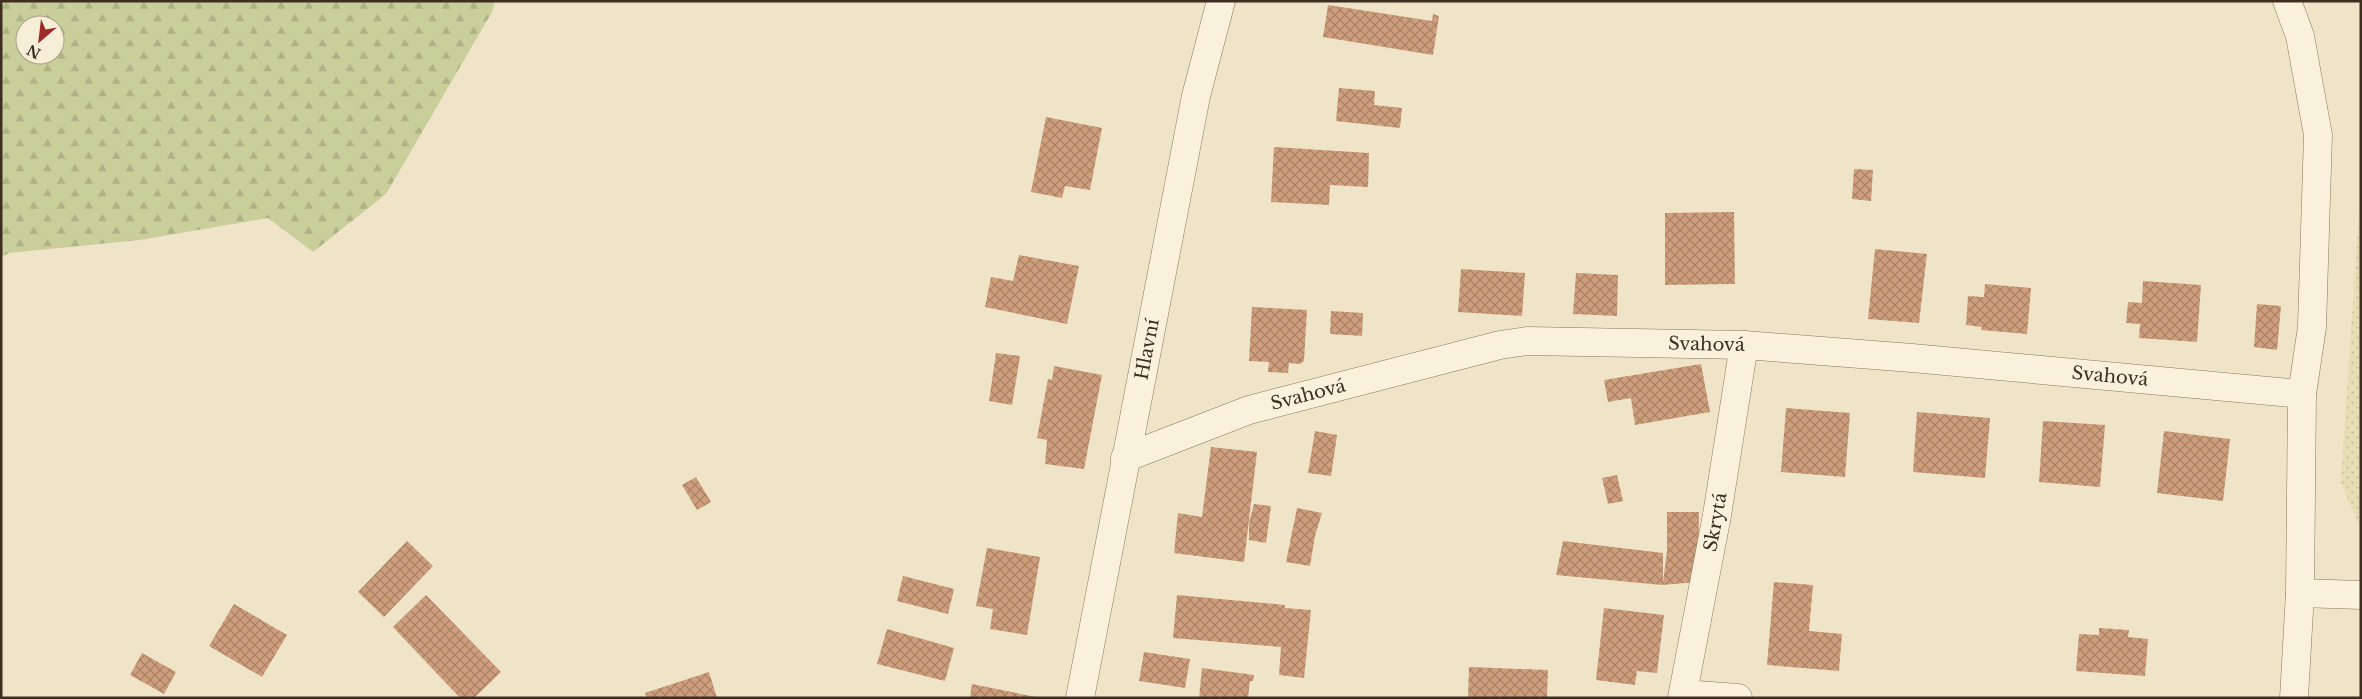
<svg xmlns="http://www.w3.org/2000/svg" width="2362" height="699" viewBox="0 0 2362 699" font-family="'Libre Baskerville',serif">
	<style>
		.farmland { fill: url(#farmland-dots) }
		.forest { fill: url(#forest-firs); fill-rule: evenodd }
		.building { fill: url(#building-cross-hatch) }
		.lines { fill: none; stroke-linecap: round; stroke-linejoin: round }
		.street-casing { stroke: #8d765c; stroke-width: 29 }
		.street { stroke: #faf1dc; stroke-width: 28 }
		.labels { text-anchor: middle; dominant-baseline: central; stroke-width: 4; stroke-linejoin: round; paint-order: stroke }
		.street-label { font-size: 18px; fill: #3d2e20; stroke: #f7eed8 }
	</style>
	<defs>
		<pattern id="farmland-dots" width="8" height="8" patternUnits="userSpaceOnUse" patternTransform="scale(1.25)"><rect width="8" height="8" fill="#e6deb5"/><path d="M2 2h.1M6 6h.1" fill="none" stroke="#c6bf9b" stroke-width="1.8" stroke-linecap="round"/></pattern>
		<pattern id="forest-firs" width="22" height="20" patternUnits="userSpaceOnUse" patternTransform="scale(1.25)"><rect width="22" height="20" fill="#c9cf9b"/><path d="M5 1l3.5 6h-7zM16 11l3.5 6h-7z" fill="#aeb285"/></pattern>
		<pattern id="building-cross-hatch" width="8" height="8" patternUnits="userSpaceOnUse" patternTransform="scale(1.25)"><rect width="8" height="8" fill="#cf9f7d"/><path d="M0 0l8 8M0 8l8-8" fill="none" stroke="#a98266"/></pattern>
	</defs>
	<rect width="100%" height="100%" fill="#f0e4c8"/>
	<path class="farmland" d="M2361,182V525L2358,524L2341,482Z"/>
	<path class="forest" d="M1,1H495L492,12L386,194L313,252L268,218L140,240L9,253L1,257ZM25,25H55V55H25Z"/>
	<path class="building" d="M1328,5L1432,21L1433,14L1439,16L1433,55L1323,37Z
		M1339,88L1375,91L1374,105L1402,108L1400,128L1336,121Z
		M1046,117L1102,128L1090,190L1065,186L1062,198L1031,192Z
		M1274,147L1369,153L1368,187L1330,185L1329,205L1271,202Z
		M1854,169L1873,170L1871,201L1852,199Z
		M1734,212L1735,284L1665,285V213Z
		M1875,249L1927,254L1919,323L1868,319Z
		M1019,255L1079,266L1067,324L985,307L991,277L1013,281Z
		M1461,269L1525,273L1522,316L1458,312Z
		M1576,273L1618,275L1617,316L1573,314Z
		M2143,281L2201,285L2197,342L2139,338L2140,324L2126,323L2128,302L2142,303Z
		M1985,284L2031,288L2027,334L1981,330L1982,327L1966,325L1968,296L1984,297Z
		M2257,304L2281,306L2277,350L2254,347Z
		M1252,307L1307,310L1304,361L1300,364L1289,363L1288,373L1268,372L1269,362L1249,361Z
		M1331,311L1363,313L1362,336L1330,334Z
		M996,353L1020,356L1012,405L989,401Z
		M1701,364L1710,412L1635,425L1631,398L1608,402L1604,380Z
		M1054,366L1102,375L1084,469L1045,464L1047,440L1037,438L1048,379L1052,380Z
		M1786,408L1850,413L1845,477L1781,472Z
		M1917,412L1990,418L1985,478L1913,472Z
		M2043,421L2105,425L2100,487L2039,482Z
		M1315,431L1337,435L1331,476L1308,473Z
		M2164,431L2230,439L2223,501L2157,493Z
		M1211,447L1257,452L1244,562L1174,553L1178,513L1202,517Z
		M1617,475L1623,501L1608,504L1602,478Z
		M696,477L711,502L697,510L682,485Z
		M1254,504L1271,506L1266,543L1249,540V523Z
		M1297,508L1322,513L1315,536L1310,566L1286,562Z
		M1667,512H1699L1698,582L1662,585L1556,575L1563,541L1663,553V582L1667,551Z
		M407,541L433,566L384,617L358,592Z
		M987,548L1040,557L1027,635L990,629L993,609L976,606Z
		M903,576L954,589L948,614L897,601Z
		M1774,582L1813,585L1809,631L1842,634L1839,671L1767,665Z
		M426,595L501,672L474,698H460L393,627Z
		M1177,595L1285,605V608L1311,610L1304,678L1279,675L1281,647L1173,638Z
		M234,604L287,635L262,677L209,646Z
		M1604,608L1664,615L1657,673L1637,671L1635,685L1596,680Z
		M2099,628L2129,630L2128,637L2148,639L2145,676L2076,671L2079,634L2099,635Z
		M887,629L954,648L945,681L877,664Z
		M1144,652L1190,659L1185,688L1139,681Z
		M142,653L176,672L164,694L130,675Z
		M1469,667L1548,670L1547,698H1468Z
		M1202,668L1254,675L1253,681H1250L1248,698H1199Z
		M709,672L717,698H647L645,693Z
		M972,684L1036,697V698H970Z"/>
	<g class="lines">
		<g class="street-casing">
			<g id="street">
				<path d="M2287,1L2300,36L2318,135L2312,327L2302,394L2300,593L2361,595"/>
				<path id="s1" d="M1125,458L1249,410L1500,345L1527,341L1744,345L1912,358L2302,394"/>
				<path d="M1683,694L1738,698"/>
				<path id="s2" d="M1080,698L1196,96L1221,1"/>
				<path id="s3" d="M1682,698L1717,515L1744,345"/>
				<path d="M2294,698L2300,593"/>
			</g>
		</g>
		<use href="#street" class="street"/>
	</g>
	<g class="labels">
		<g class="street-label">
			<text stroke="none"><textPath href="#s1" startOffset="599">Svahová</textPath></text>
			<text stroke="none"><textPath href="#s2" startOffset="355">Hlavní</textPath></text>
			<text stroke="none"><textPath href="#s1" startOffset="1004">Svahová</textPath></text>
			<text stroke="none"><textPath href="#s1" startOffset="194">Svahová</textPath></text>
			<text stroke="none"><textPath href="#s3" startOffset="179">Skrytá</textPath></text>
		</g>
	</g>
	<rect width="2362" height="699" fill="none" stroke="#3d2e20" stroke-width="5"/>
	<g transform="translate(40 40) rotate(208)"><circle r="24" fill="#f7eed8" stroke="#ada18e"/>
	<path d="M0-4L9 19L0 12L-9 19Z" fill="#9e2a2b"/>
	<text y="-8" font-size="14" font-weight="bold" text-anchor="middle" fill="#3d2e20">N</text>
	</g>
</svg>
